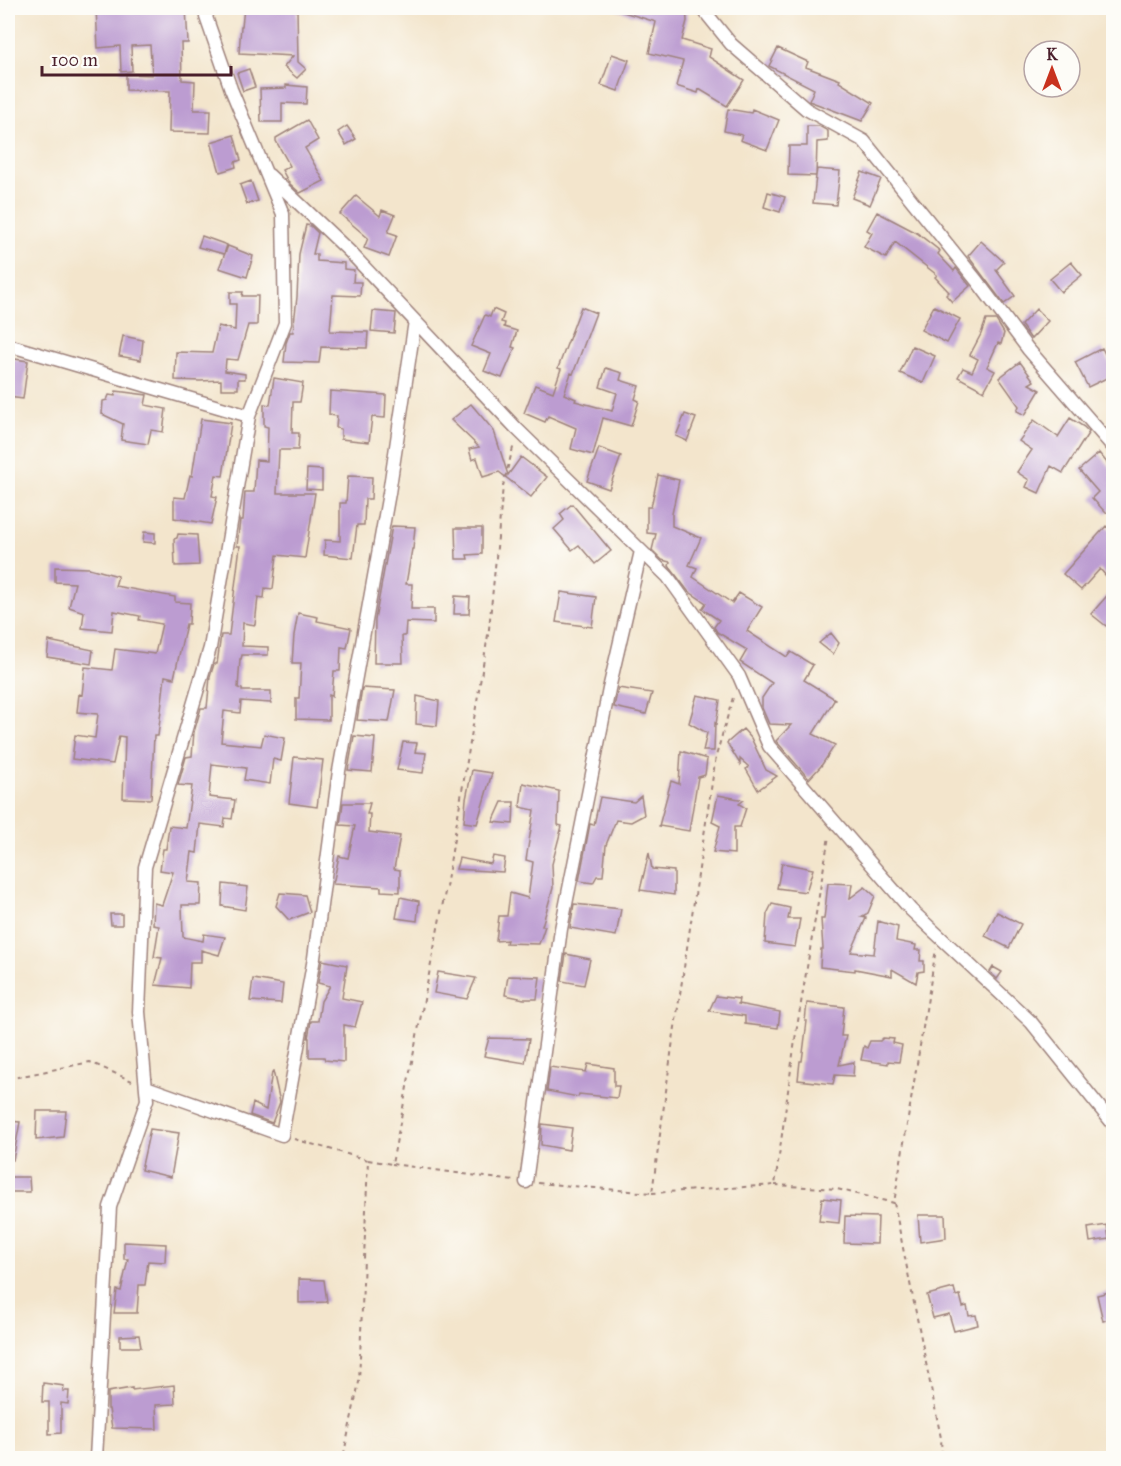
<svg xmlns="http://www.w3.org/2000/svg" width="1121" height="1466" viewBox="0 0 1121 1466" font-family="'IM FELL Great Primer',serif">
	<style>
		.building { fill: #bc9cd1 }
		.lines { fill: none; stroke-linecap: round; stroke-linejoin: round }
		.minor-casing { stroke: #9e827c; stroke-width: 15 }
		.path { stroke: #9e827c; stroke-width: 2; stroke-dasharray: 4.5 4.5; stroke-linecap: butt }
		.minor { stroke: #fff; stroke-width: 12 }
	</style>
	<rect width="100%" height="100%" fill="#fdfcf7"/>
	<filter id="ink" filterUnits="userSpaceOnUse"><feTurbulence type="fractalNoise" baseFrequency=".0167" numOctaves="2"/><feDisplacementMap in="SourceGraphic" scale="12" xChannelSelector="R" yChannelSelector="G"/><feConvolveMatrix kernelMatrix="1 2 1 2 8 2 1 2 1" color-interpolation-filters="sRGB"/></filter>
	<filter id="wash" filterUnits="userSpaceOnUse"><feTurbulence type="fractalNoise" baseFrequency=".008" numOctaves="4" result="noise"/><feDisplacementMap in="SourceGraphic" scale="24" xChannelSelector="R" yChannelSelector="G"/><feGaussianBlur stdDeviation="1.35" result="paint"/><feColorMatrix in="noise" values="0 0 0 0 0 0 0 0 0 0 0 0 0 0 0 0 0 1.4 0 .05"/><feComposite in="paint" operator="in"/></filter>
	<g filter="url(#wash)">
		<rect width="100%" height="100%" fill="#f3e5cc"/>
		<g id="blocks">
			<path class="building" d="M96,8H186L188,43H181L182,80L195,81L194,110H211L210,133L169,132L170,91L126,90V74L152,75L150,45L131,46L132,71L121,72L120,46L98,48Z
				M244,8H297L298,62L306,69L297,78L284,67L293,56L239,53L241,26H242Z
				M618,8H686L687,21L682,40L711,49L709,57L744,80L727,106L699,89L698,93L676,86L683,61L649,53L656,22L617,10Z
				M778,48L808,62L806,67L840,80L839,82L873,103L862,121L809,101L814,89L769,66Z
				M612,54L629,60L618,91L601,85Z
				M249,69L255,87L243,91L237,73Z
				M286,85L307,87L306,104L282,103V122H261L260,89L286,88Z
				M728,109L751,113L752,109L779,120L767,150L740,140L742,135L724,131Z
				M307,120L318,140L305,148L324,181L300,193L289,183L282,170L290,166L276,141V138Z
				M347,126L356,139L346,145L338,132Z
				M807,126H819L828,131V141L817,142L816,176L817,169L840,171L836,205L813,203L816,176L788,175L789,146H807Z
				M234,135L241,160L235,162L236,167L220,172L211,142Z
				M862,172L881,179L870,205L852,198Z
				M251,181L258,201L247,204L240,185Z
				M768,192L785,197L780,212L764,207Z
				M356,196L380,216L382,210L395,215L388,232L397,235L389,257L364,248L368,238L340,214Z
				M877,212L917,233L940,251L938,254L954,271L956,268L970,286L952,302L946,295L949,292L935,277L937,275L895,242L886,258L864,247L872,233L867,230Z
				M306,225L311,226L318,233L313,254H317V261L344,263V269L354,270L353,282H361L360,296L333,295L330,331L368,332L367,348L321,347L319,363L284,362L286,343L290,332H293L297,297L299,254Z
				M202,236L227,245L224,254L198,247Z
				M981,241L1004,262L996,270L1015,296L1004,304L968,256Z
				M228,246L253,256L247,277L219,268Z
				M1071,262L1082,275L1061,292L1050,279Z
				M230,292H243L242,296H258L257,325H248L238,360L226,359L225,371L245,374V379H238V389H221V380L200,381L175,380L176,352L212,353L218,326L235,330L236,304H230Z
				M934,306L960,319L947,343L921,330Z
				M581,307L596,313L573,374L571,373L564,394L576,399L575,401L612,411L617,393L600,387L606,368L622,373L620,380L639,386L635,399L639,401L631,426L603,418L593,455L571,449L576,428L548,416L545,422L524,413L535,385L553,392L561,369L558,368Z
				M493,309L504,314L501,322L505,323L504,327L517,331L512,347L515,348L502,378L484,371L491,354L471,346L485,315L490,317Z
				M1036,309L1048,321L1031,339L1021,325Z
				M373,311L396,313L394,333L371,331Z
				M986,320H996L1004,333L1001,344L998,343L987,367L995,371L984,391L958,377L963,368L972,372L978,359L970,355L981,334Z
				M123,336L143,340L141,360L119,356Z
				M912,346L935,356L923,383L900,373Z
				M1102,348L1113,370V375L1088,387L1075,362Z
				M8,358L28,361L23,399L8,397L9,390H8Z
				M1020,362L1034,381L1029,384L1040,390L1025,415L1017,411L1019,406L999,378Z
				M274,378L303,383L300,402H293L292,433H299L298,450H279L277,493H315L305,558L277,555L273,589L265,588L264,598L258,597L255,625L243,623L242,646L268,647V655H242L241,659H240L238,688L242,689V691H271V703L241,701L240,713L224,711L221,742L261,746L264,734L285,738L281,761L273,759L270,784L244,780L246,768L212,764L209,797L235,800L232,819L225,818L224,827L200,824L197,853L192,852L188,882L201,883L200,905H182L183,937L203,941L204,934L225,937L219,955L201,950V962H190L189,988L155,985L162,958L154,957L159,926L153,925L154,903L162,905L173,872L160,870L163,849H166L169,826L186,828L192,786L178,785L186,757L192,756L194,732L201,708H207L210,677L214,664H217L221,635H229L240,546H237L240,520H243L245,492H254L256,460L267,461L268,427L264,426V404L270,405Z
				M116,391L147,395L145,405L166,409L163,432L151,430L148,444L121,440L123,424L102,414L103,401L107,400L109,395L115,396Z
				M330,391L386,395L385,418L372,417L369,442L341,439V429L336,428L337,416L329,415Z
				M471,404L494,431L508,475L521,457L547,477L531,497L499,472L483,477L477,458L472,460L469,449L479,447L451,420Z
				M685,414L696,418L687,441L676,436Z
				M1070,418L1084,427L1089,432L1063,473L1051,466L1039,493L1026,487L1029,480L1017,472L1032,450L1019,441L1034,420L1058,437Z
				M201,419L231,423L223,476L216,475L212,496L217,497L211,524L174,518V497L185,498L190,475L192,476Z
				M599,448L621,456L609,489L587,481Z
				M1099,453L1113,470V507L1106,513L1092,498L1098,492L1079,470Z
				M307,469L322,470V490L306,489Z
				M658,475L679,480L672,514V526L701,538L689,565L697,568L693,577L732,603L739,593L762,607L747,631L787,657L791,652L813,665L804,680L835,699L813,734L835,745L821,766L809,779L776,741L791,725L769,724L762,708V698L772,683L740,662L747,650L717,632L714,627L719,620L702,609L706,603L688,591L669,566L670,562L662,560L652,550L656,534L647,533V507H651Z
				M348,476L372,477L371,499H365L364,525H357L353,558L324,555L325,540L340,541V503H346Z
				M572,504L611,551L595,564L579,545L572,550L554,529L564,520L560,514Z
				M392,526L415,527L413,549H412L406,584H412L411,609H434V623L406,622L405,636H402L403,663H374L375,620Z
				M1106,526L1113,532V584L1100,569L1081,590L1063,574Z
				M455,528H482V554L467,555L468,559H456Z
				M144,532L155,533V543L143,542Z
				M178,534L197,535L199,565L175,566L174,539L177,538Z
				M55,567L89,568L118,576L115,586L175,597V602L190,603L189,624H186L174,678L165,676L158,736H154L151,799L123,798L125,737L119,736L113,764L72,759L75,735L95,738L98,714L77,712L79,694L82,695L85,667L112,670L115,649L155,654L162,624L139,620L140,616L114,611L112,631L82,628L84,612L69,607L75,583L55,582Z
				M1113,589V617L1106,626L1091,614Z
				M561,592L596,597L592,627L556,622Z
				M455,596L470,597L469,614H454Z
				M298,613L318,617L317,621L351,628L347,648L341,647L340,671H334L332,696L329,695V720L296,719V698H299L301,663H292L294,635Z
				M831,633L839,643L833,654L819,643Z
				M49,641L93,650L91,664L47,657Z
				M362,688L395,690L389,722L357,720Z
				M618,688L652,693L646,714L614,707Z
				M697,695L720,700L716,724L715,723L714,751H703L707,733L689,723Z
				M417,696L439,701L437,726L416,724Z
				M743,729L751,738L766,770L777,776L758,790L746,769L749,767L740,759V764L727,743Z
				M354,736L375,738L372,772L348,770Z
				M403,742L417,743L415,752L426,753L423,773L397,770Z
				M681,751L707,759L705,775L698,777L689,831L659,826L671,781L679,784Z
				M294,757L323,760L317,807L289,803Z
				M472,770L492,773L477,824L464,822L466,799Z
				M523,783L559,791L558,825L562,826L552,864L553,888L542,926H545L539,944L506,943L507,940L496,941L499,916H507L510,893L528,898L533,862L526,860L534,810L520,807Z
				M718,795L744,800L739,804L746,808L740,827H734V854L713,852L720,826L712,822Z
				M641,796L644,815L631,822L616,820L606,845L603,876H597L593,883L579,881L590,824L594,825L600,797L634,802Z
				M502,802H514L513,824L493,822Z
				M343,803H370L367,814H370L369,832L400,836L394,869L400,870V892L381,891V887L333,884L339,856L348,858L355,826L340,825Z
				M649,853L652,869L674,871V895L640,890Z
				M493,856L505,858L503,872L456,869L459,858L491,864Z
				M782,863L813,869L806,892L777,888Z
				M828,883L852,884L850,898L865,887L875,896L868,913L861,917L866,918L851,952L874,954L878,921L898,927L896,941L916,945L915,950H921L920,961H924V971L918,972L916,983L892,969V976L855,969V971L820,967L821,949H823L821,919H824Z
				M223,884L248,887L245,910L222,906Z
				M280,893L305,895L310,912L289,920L276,906Z
				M400,897L419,901L417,921L396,918Z
				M574,904L621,909L616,936L570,928Z
				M772,904L790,908L788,919H800L795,947L765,943L767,914Z
				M997,912L1021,924L1009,948L985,936Z
				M110,914H122V925H111Z
				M566,954L590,959L584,985L562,981Z
				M322,960L347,965L342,998L362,1002L355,1027L344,1025V1062L325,1060L324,1057H309V1038H308L311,1021H318L321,1001L330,986L318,983Z
				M993,967L1002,972L997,979L990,972Z
				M438,972L476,978L467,999L434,993Z
				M508,976L540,977L537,999H524L505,995Z
				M253,979L283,984L281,1003L250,1001Z
				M716,996L739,999L738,1004L780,1012L778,1028L745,1024V1016L709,1011Z
				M807,1003L844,1007L841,1036H846L839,1065L854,1062L853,1076L835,1075L833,1084L798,1080L800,1061H802L807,1021H805Z
				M489,1038L529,1039L525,1063L484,1056Z
				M883,1038L894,1039L893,1043L902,1045L899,1062L888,1061V1064L861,1060L864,1046L867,1048L870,1041H880Z
				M588,1064L614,1068V1086H619L617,1098L579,1094L578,1097L547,1091L550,1067L586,1072Z
				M273,1071L280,1102L272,1123L250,1115L253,1103L266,1110L272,1072Z
				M37,1111H66L63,1137L36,1140Z
				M8,1121L20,1122L13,1160L8,1159Z
				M542,1124L572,1128L569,1150L541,1145Z
				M150,1129L179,1133L171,1177L141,1170Z
				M8,1177H29L30,1192H8Z
				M822,1198L841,1200L839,1223L819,1221Z
				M918,1215H945L946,1238L920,1242Z
				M845,1216L878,1217L877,1244L844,1243Z
				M1107,1225L1109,1239L1090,1242L1088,1228Z
				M124,1242L166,1244L165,1262L148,1261L145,1285H139L137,1313H114L117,1290L121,1291L128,1259H124Z
				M299,1279L324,1280L327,1302L299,1303Z
				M954,1288L956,1296L960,1295L963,1307L967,1306L969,1316L976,1315L978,1325L954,1331L949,1314L933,1318L927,1295Z
				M1113,1291V1318L1103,1321L1097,1295Z
				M139,1335L141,1347H120V1336Z
				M43,1383L64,1386L63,1391H69L68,1404L61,1403V1433L49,1434V1402H42Z
				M174,1385L175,1404L156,1405L157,1429L112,1428L109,1409H108V1392L132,1388V1390Z"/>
		</g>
	</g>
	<g filter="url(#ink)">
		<use href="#blocks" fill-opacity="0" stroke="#9e827c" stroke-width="1.5"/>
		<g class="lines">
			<g class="minor-casing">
				<path id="minor" d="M702,8L731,44L806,109L864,141L977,281L1028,349L1114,448
					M269,175L349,251L517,429L668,577L739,676L769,746L911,910L1031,1022L1114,1125
					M8,345L249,416
					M146,1087L282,1135L314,958L339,771L389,493L415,321
					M526,1182L561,929L609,689L641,551
					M96,1458L110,1207L147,1100L139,1012L145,867L210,648L249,416L285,323L283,214L231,89L206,17L209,8"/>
			</g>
			<path class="path" d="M8,1079L90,1062L132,1081
				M294,1139L368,1160L359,1382L343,1458
				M368,1160L392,1164L446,887L489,629L503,486L514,444
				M392,1164L514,1181
				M538,1183L652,1193L672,1047L716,756L734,694
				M775,1185L837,1189L894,1203L936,949
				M652,1193L775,1185L796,1033L829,836
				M894,1203L941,1438L942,1458"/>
			<use href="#minor" class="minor"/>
		</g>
	</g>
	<rect width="1121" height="1466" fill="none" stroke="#fdfcf7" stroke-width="30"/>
	<g transform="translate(1052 69)"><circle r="28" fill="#fdfcf7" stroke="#b5a4a5" stroke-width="1.5"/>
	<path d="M0-4.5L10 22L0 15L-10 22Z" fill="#c8321e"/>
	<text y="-9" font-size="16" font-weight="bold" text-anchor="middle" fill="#4a1f2b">K</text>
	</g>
	<path d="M42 66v9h189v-9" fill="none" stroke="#4a1f2b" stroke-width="3"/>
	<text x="51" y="66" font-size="18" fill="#4a1f2b" stroke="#fdfcf7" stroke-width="4.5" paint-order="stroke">100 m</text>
</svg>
